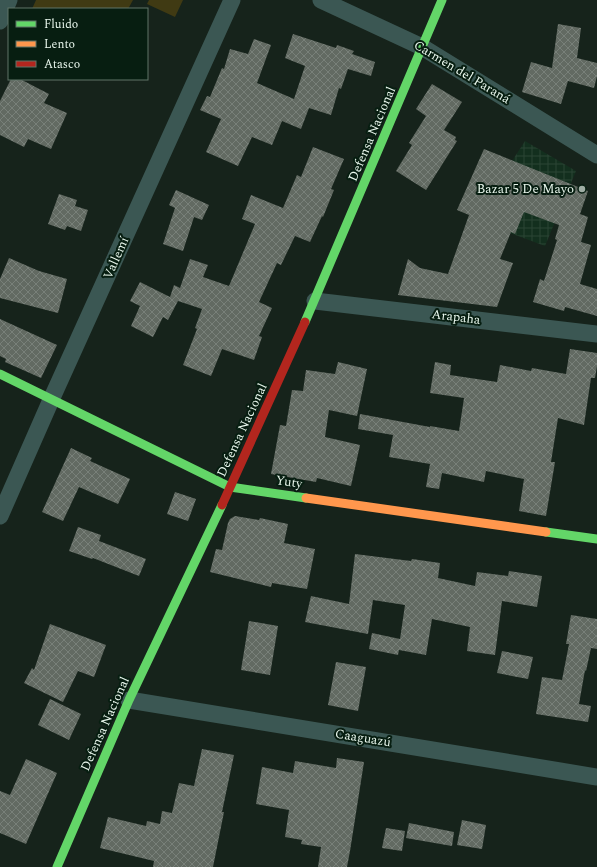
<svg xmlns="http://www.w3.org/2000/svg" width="597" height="867" viewBox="0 0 597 867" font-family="Spectral,serif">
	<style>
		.industrial { fill: url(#industrial-grid) }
		.pitch { fill: #403a13 }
		.building { fill: url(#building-cross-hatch) }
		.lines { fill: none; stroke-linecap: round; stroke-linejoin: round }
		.street { stroke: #3b5753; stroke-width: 17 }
		.fast { stroke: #63d668; stroke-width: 9 }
		.slow { stroke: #ff974d; stroke-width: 9 }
		.jam { stroke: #b3261e; stroke-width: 9 }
		.poi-dot { fill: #9fada4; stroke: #071e11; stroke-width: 1.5 }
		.labels { text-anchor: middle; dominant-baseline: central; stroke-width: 4; stroke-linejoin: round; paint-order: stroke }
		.street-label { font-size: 13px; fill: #e9f7ed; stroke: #071e11 }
		.poi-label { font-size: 13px; fill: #e9f7ed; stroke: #071e11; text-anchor: end }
	</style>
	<defs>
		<pattern id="industrial-grid" width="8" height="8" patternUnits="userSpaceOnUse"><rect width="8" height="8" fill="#132f1e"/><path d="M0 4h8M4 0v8" fill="none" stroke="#2a4434"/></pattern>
		<pattern id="building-cross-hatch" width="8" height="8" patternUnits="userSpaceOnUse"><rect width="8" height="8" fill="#626a62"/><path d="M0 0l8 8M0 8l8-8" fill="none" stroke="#788079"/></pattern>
	</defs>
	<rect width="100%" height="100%" fill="#16231b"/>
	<path class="industrial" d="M525,141L576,171L545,246L486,224L514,158Z"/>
	<path class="pitch" d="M36,0H133L128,9H32Z
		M149,0H183L175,17L147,4Z"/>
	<path class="building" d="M558,24L581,28L577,58L597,63V76L594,88L568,81L561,104L522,92L531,62L552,68Z
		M293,34L336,48L337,45L354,51L352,54L375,62L371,76L348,69L341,89L339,88L331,115L309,108L301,129L282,121L272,145L252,137L238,166L206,152L221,119L200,110L207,96L210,97L222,68L224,69L230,49L248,54L254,39L271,45L257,83L294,99L305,66L285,58Z
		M11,79H20L49,94L44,103L67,113L51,149L28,139L24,147L0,135V101Z
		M432,84L462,102L444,130L456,137L455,140L457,141L426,190L396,171L412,145L409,143L426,116L416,109Z
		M313,147L344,159L331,189L334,190L323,217L322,216L310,242L295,236L281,265L277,263L259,302L272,308L259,336L262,337L254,360L222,349L211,376L183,365L197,329L195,328L202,309L178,301L168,320L163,317L153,337L131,326L140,306L130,301L140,282L170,297L174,285L180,288L190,259L208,265L203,277L229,286L255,224L242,219L251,195L283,208L297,175L301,177Z
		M484,149L588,191L580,214L588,217L581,242L591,245L580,284L597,289V316L565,307L564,311L533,302L540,279L544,281L557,240L555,239L559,225L524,212L515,234L511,232L500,259L513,263L497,307L398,295L408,259L420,268L448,274L469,215L457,210Z
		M176,190L209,205L202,220L194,217L183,251L163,244L175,208L169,205Z
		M59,194L77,200L75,206L88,210L81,231L67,226L65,230L48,224Z
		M9,258L39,271L67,279L58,313L0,298V279Z
		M0,319L57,345L41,378L5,362L6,359L0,356Z
		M570,349L597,353V366L595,378H591L584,425L558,418L551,462H555L546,516L519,511L524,479L486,471L484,482L442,473L439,489L426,487L430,464L389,457L393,435L358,429L360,414L430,427V426L459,431L464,398L430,393L435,362L451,365L450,375L497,382L500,365L531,371L532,368L566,374Z
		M338,362L367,369L357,416L329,410L325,437L360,445L351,486L317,478L316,482L271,474L280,425L286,426L292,390L303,391L306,370L335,374Z
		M71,448L92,458L90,461L130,479L118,504L79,487L63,521L42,512Z
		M175,492L196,499L188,521L167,514Z
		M235,516L259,520L260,518L288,524L284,543L315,549L307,589L272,583L271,587L210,572L216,549L222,550L228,523L230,519Z
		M78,527L101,535L99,541L146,559L139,576L93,558L92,559L69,551Z
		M355,554L411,561L412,559L440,563L438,578L475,586L477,572L508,576L509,571L542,576L537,607L502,601L495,655L467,651L470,627L432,619L426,655L399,650L398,655L369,649L372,633L400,639L405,605L373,600L368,634L305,622L311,596L349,604Z
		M571,615L597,619V649L591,648L586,671L585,670L579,704L591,706L588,722L536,714L542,677L562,680L569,644H566Z
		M249,621L278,626L270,675L241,670Z
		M50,624L106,645L94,677L78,671L63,702L24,683L32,668L34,670Z
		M502,651L533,657L528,679L497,673Z
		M336,662L366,667L358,711L328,705Z
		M50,699L81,714L69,740L38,725Z
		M202,749L234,755L222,812H224L213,867H153L154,861L100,848L108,817L146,826L147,821L160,824L162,811L172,813L179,783L194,786Z
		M337,758L364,762L350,851L347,867H318L321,847L301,844L302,840L285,837L289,810L256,804L262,767L293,773L295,761L336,768Z
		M26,759L57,773L26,844L0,833V791L10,795Z
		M462,820L486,825L482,849L457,845Z
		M409,823L454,832L452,846L406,838Z
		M386,828L405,831L402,851L382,848Z"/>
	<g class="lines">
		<path class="street" d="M321,0L422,47L597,155
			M0,21L9,0
			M315,301L597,334
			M0,516L51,400L232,0
			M129,700L597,777"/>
		<path class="fast" d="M305,322L442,0
			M0,374L230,487L306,498
			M546,532L597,539
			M57,867L129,700L222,505"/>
		<path class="slow" d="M306,498L546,532"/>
		<path class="jam" d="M222,505L305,322"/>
	</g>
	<circle class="poi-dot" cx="582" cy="189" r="4"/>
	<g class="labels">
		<g class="street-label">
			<text transform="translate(462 72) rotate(31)">Carmen del Paraná</text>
			<text transform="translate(372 134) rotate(-67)">Defensa Nacional</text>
			<text transform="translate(116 258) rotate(-66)">Vallemí</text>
			<text transform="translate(456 317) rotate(7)">Arapaha</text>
			<text transform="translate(242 430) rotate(-65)">Defensa Nacional</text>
			<text transform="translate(289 482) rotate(8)">Yuty</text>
			<text transform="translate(105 724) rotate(-66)">Defensa Nacional</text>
			<text transform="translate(363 738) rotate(9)">Caaguazú</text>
		</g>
		<g class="poi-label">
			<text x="574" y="189">Bazar 5 De Mayo</text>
		</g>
	</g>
	<rect x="8" y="8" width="140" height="72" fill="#071e11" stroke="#617569"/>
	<rect x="16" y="21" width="20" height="6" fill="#63d668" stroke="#617569"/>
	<text x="44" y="28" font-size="12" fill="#e9f7ed">Fluido</text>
	<rect x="16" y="41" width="20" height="6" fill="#ff974d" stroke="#617569"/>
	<text x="44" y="48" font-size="12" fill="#e9f7ed">Lento</text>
	<rect x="16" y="61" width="20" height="6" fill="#b3261e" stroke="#617569"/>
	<text x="44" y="68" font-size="12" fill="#e9f7ed">Atasco</text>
</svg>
